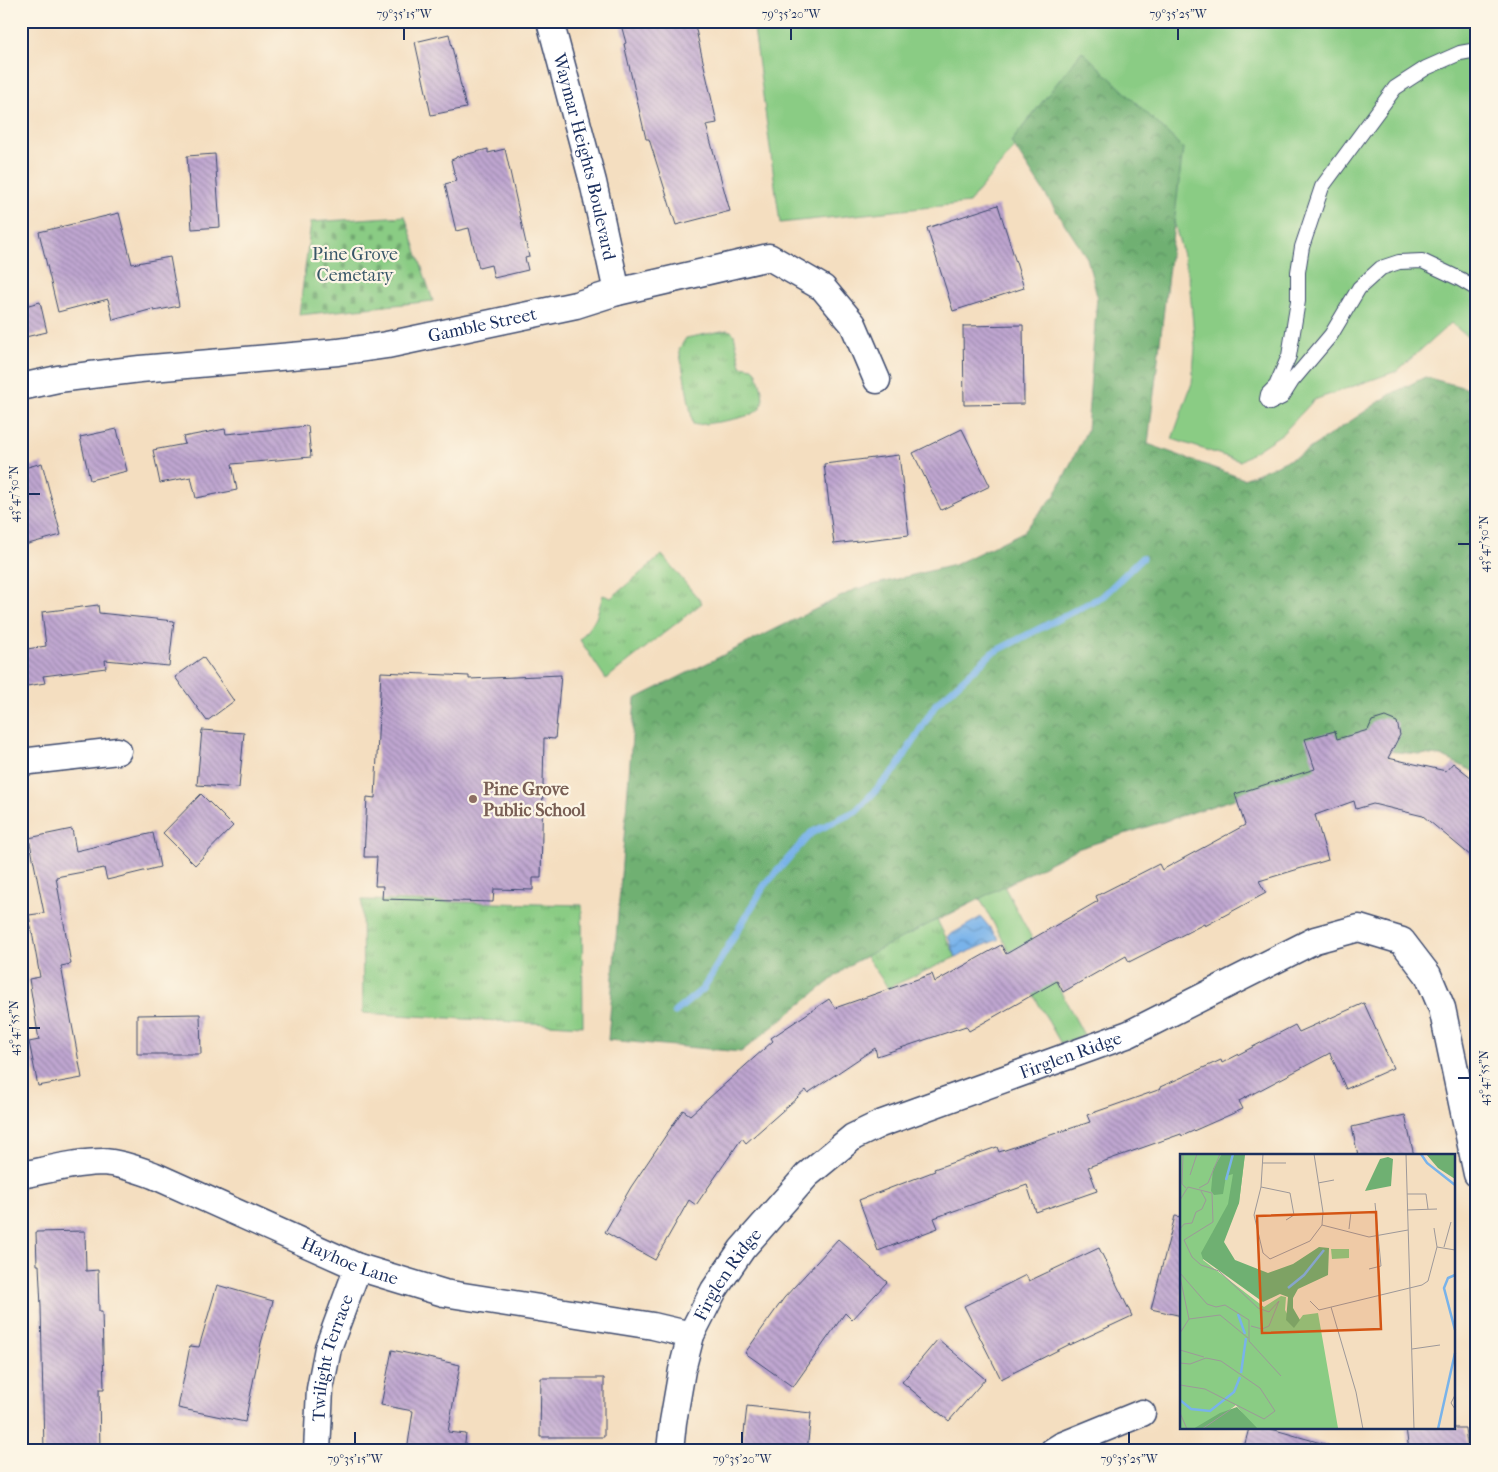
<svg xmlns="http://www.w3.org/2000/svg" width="1498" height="1472" viewBox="0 0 1498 1472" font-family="'IM FELL French Canon',serif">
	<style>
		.green { fill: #8acc84; stroke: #527e71 }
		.forest { fill: url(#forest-crowns); stroke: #457068 }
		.cemetery { fill: url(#cemetery-stones); stroke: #527e71 }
		.park { fill: url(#park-tufts); stroke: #527e71 }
		.water { fill: url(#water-waves); stroke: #4a71a4 }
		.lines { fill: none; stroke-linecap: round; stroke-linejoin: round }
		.stream { stroke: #79b3ea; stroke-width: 7 }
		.building { fill: url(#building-back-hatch) }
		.lane-casing { stroke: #3c496d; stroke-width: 16 }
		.street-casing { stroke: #3c496d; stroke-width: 29 }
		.lane { stroke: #fff; stroke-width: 14 }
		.street { stroke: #fff; stroke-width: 26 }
		.ticks { fill: none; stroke: #1b2f5e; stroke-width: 2 }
		.education-dot { fill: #8d6e63; stroke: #fcf5e5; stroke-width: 2 }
		.labels { text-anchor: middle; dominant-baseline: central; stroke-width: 4.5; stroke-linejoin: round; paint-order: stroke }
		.street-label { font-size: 18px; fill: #1b2f5e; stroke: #fcf5e5 }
		.park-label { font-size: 18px; fill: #375668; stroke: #fcf5e5 }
		.education-label { font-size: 18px; font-weight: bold; fill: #785e54; stroke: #fcf5e5; text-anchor: start }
		.inset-river { fill: none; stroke: #79b3ea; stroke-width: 2.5 }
		.inset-road { fill: none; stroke: #9d9899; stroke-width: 1 }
		.view { fill: #d45514; fill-opacity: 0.15; stroke: #d45514; stroke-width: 2.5 }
		.inset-edge { fill: none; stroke: #1b2f5e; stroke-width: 2.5 }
		.neatline { fill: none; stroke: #1b2f5e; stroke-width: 2 }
		.ticks-label { font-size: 12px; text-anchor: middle; fill: #1b2f5e }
	</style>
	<defs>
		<pattern id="forest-crowns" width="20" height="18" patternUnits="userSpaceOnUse" patternTransform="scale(1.25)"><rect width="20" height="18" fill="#6fb072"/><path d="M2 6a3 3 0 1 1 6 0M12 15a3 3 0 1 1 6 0" fill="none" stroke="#5a9061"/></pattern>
		<pattern id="cemetery-stones" width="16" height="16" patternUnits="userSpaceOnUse" patternTransform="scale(1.25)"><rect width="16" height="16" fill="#8acc84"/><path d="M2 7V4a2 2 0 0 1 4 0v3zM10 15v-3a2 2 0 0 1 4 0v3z" fill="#70a66f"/></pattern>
		<pattern id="park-tufts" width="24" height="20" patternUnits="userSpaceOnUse" patternTransform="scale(1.25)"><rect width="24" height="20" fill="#8acc84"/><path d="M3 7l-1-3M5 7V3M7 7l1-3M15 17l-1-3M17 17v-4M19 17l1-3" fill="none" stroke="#70a66f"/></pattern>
		<pattern id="water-waves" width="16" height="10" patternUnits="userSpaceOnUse" patternTransform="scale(1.25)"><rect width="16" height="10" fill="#79b3ea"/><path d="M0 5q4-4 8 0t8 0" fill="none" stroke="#6292c1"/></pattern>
		<pattern id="building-back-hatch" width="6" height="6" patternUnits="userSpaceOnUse" patternTransform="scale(1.25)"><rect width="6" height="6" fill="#bfa6d0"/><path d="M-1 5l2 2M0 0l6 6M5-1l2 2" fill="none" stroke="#9a88ac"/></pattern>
	</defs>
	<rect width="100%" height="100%" fill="#fcf5e5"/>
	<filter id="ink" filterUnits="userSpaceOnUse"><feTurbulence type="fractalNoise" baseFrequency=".02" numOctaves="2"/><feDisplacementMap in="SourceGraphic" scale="10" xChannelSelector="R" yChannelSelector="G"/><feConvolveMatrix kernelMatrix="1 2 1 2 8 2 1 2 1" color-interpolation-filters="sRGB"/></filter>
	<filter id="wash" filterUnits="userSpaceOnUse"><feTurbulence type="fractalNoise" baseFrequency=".0096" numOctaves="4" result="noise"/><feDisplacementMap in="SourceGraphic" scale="20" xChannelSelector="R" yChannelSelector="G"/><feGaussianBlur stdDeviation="1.12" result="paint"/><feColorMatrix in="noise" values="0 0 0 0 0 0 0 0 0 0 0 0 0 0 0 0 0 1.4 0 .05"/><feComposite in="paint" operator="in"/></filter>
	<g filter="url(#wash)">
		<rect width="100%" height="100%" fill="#f4dec0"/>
		<path class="green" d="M753,21H1477V345L1451,323L1397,371L1314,400L1283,433L1240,461L1172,439L1192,383L1195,348L1189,278L1172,214L1087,58L969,203L780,223Z
			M991,830L1004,886L1084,1035L1061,1044L980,899L866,956Z"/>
		<path class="forest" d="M1082,51L1183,148L1148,444L1244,479L1300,455L1391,394L1425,377L1470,389L1477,395V773L1441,756L1386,751L1077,849L851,964L741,1052L608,1040L635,699L856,589L954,565L1023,532L1055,495L1087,430L1097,296L1087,258L1011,142Z"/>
		<path class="cemetery" d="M405,216L433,301L299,315L311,222Z"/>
		<path class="park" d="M727,330L731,331L734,334L741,366L753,368L756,371C759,380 767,400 760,408C753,419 710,423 697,425L693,424L679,349L686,338Z
			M662,555L702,603L606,679L580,640L596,618L603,595L611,598Z
			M362,900L582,905L583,1026L363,1013Z
			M937,920L956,957L888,988L866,956Z"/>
		<path class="water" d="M981,917L999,939L956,957L948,936Z"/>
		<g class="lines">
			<path class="stream" d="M675,1012L703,989L764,886L811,833L856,811L896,769L936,704L992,653L1103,596L1142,558"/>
		</g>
		<g id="blocks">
			<path class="building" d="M620,21H694L717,123L706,125L730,211L676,225L649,139H646L624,44L626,43Z
				M449,34L466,108L431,115L415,42Z
				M488,149V153L505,149L529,257L525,258L528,270L494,278L491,265L479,268L469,228L456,231L445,184L456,181L451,160L456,158V157Z
				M215,154L220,227L192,229L187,156Z
				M998,205L1024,288L953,311L927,228Z
				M119,213L132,264L170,257L179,306L154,311L153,309L113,320L108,299L58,312L39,232Z
				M40,302L47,332L21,338V307Z
				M1023,325L1024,404L964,405L963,326Z
				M308,426L311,457L232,464L237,490L196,498L191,477L160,483L153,450L185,444L183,437L225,429L226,434Z
				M117,429L127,471L90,480L80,437Z
				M962,429L990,486L941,510L913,453Z
				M899,455L909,535L834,544L824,464Z
				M42,463L61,535L21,546V469Z
				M98,605L99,613L174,621L169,666L105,660L106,668L43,676L45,683L21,687V650L46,646L42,612Z
				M203,657L234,701L207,721L175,677Z
				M381,672L469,676V679L561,675L555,739L544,738L541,878H533V890L494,889L493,902L382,899L383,886H375L377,857H364L367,797L375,798Z
				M1385,717L1397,722L1400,735L1388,758L1446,771L1453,763L1477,782V861L1423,816L1373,804L1356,809L1354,801L1315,815L1328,860L1259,881L1266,893L1205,926L1204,924L1129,962L1126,956L1063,992L1057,981L969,1031L966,1026L877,1056L875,1048L808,1093L806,1090L746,1143L742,1138L696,1205L689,1200L655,1260L605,1232L631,1187L683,1110L690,1115L773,1041L771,1038L829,999L835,1008L932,974L935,982L1001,945L1006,954L1098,901L1096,896L1159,864L1162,870L1245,825L1235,794L1315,769L1305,739L1335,731L1337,739L1368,730L1372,721Z
				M202,730L244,733L239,788L197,785Z
				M201,794L233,826L195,865L163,833Z
				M72,829L76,851L153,833L160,867L107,880L104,868L56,877L71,964L61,966L82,1078L38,1086L29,1042L39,1040L29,979L40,977L29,915L44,913L29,838Z
				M1364,1003L1393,1068L1346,1089L1330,1053L1239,1101L1243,1109L1182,1136L1181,1134L1088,1167L1097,1191L1036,1212L1027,1185L934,1218L938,1228L878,1251L859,1200L935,1171L934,1169L997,1147L999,1152L1090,1122L1087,1115L1161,1089L1160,1087L1221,1060L1222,1063L1295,1025L1299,1032Z
				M200,1014L201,1054H137V1015Z
				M1405,1115L1414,1156H1358L1352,1127Z
				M1175,1216L1182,1217V1316L1151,1309Z
				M85,1231L86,1271L98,1270L99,1312H102L104,1389H99L100,1451H44L41,1307L39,1265H37L36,1232Z
				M838,1239L887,1282L852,1320L845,1313L793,1387L745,1353L784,1298Z
				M1099,1248L1132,1316L1070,1345V1344L1001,1379L964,1306L1026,1275L1029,1281Z
				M217,1285L273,1301L261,1343L245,1422L178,1408L190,1346L199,1347Z
				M938,1339L985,1379L949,1421L902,1382Z
				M392,1350L460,1365L448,1432L466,1434L464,1451H407L413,1411L381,1405Z
				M541,1378H604V1437H540Z
				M747,1406L811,1413L807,1451H742Z
				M1249,1428H1268L1328,1445V1451H1243Z
				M1406,1428H1465L1468,1451H1409Z"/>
		</g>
	</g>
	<g filter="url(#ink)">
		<use href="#blocks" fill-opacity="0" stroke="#3c496d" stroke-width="1"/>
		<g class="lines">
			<g class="lane-casing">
				<path id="lane" d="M1477,50L1460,53L1426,68L1395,88L1322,187L1302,247L1298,272V301L1289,356L1276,386L1268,394L1267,399L1270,403L1282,397L1292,381L1331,335L1359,288L1381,268L1399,262L1422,261L1460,279L1477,289"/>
			</g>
			<g class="street-casing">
				<g id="street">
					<path id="s1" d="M550,21L593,182L617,292"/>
					<path id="s2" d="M21,387L58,379L140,369L338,352L387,345L576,305L617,292L769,257L823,288L853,324L877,380"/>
					<path d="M21,762L118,751"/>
					<path id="s3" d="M21,1175C48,1170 76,1162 103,1162C120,1163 137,1169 153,1175L358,1267L444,1293L653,1326L691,1335"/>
					<path id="s4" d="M317,1451L320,1389L328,1348L358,1267"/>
					<path id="s5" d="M670,1451L673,1422L682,1370L691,1335L714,1290L742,1249L807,1175L853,1137L880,1124L1129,1034L1315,940L1359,928L1402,941L1428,975L1442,1008L1477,1174"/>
					<path d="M1053,1451L1061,1446L1142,1413"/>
				</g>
			</g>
			<use href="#lane" class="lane"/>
			<use href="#street" class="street"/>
		</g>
	</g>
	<path class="ticks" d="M404,40V28M791,40V28M1178,40V28M28,494H40M1458,544H1470M28,1028H40M1458,1078H1470M355,1444V1432M742,1444V1432M1129,1444V1432"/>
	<circle class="education-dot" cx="473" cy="799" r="5"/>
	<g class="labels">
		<g class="street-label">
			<text stroke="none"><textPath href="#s1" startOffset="140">Waymar Heights Boulevard</textPath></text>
			<text stroke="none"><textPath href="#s2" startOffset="466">Gamble Street</textPath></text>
			<text stroke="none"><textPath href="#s5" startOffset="609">Firglen Ridge</textPath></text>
			<text stroke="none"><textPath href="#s3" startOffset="350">Hayhoe Lane</textPath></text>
			<text stroke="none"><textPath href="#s5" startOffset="189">Firglen Ridge</textPath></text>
			<text stroke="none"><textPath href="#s4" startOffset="95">Twilight Terrace</textPath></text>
		</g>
		<g class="park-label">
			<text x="355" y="254">Pine Grove<tspan x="355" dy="21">Cemetary</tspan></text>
		</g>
		<g class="education-label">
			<text x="483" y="789">Pine Grove<tspan x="483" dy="21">Public School</tspan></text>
		</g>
	</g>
	<g transform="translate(1180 1154)">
		<rect width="275" height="275" fill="#f4dec0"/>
		<path d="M0,0H65L59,49L49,68L33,78L23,106L84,153L101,142L106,143L105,156L114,173L123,161L138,159L158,274L75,275L56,251L25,275H0Z" fill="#8acc84"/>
		<path d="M42,0H65L59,49L44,88L55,106L88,119L113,110L139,93L149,94L148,121L118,135L113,144V154L120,166L114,174L106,166L108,143L100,140L83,148L23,105L21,99L48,50L53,20L46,22L43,40L34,41L31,37L33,15ZM246,0H275V25L258,14ZM208,3L213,5L211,32L185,37L200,5ZM57,253L78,275H13L40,259Z" fill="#6fb072"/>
		<path d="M151,95H169V104L152,105Z" fill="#8acc84"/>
		<path class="inset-river" d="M241,0L247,9L275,31M46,26L53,0M275,121L268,124L264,134L275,176M108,134L124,121L144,96M58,160L65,180M61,219L66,184M0,246L11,255L30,257L54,238L60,223M258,275L275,199"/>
		<path class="inset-road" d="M3,0L2,30L6,34M83,0L81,33L74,61L83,99L90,105L130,87L142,71L143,58L134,0M226,0L234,275M83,9H106M10,21L17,0M138,29L154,26M81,33L110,39L114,61L106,66M19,34L28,29L40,0M227,40H246L248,55M0,46L8,33L32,39L33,68L4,86L12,103L21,111L39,117L78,154L89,158L99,147L89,172L82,175L71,172M227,56L257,55M142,71L189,83L228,76M254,74L257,93M0,75L4,70L12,69L16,58L22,55L26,46L21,37M169,75L171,58M264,93L271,68M189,115L201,112L195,49M0,119L27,150L36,153L45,151L69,166V187L101,222M0,123L9,165L0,179M130,147L139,156L242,131L248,127L257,93L275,96M151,153L176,238L183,275M9,165L40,161L68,184M232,195L260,191M0,196L24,203M0,209L10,210L26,204L41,207L80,234L95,257L84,265L25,235L0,231M275,241L271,249L275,255M0,259L7,275M22,275L50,256"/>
		<path class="view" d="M196,58L201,175L82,179L77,62Z"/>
		<rect width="275" height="275" class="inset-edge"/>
	</g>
	<rect width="1498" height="1472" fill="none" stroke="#fcf5e5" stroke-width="55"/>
	<rect x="28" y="28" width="1442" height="1416" class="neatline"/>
	<g class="ticks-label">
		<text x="404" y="18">79°35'15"W</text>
		<text x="791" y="18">79°35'20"W</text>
		<text x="1178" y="18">79°35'25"W</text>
		<text transform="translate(14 494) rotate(-90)" y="4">43°47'50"N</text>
		<text transform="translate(1484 544) rotate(-90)" y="4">43°47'50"N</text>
		<text transform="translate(14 1028) rotate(-90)" y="4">43°47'55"N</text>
		<text transform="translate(1484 1078) rotate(-90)" y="4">43°47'55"N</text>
		<text x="355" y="1463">79°35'15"W</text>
		<text x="742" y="1463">79°35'20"W</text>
		<text x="1129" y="1463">79°35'25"W</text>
	</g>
</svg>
